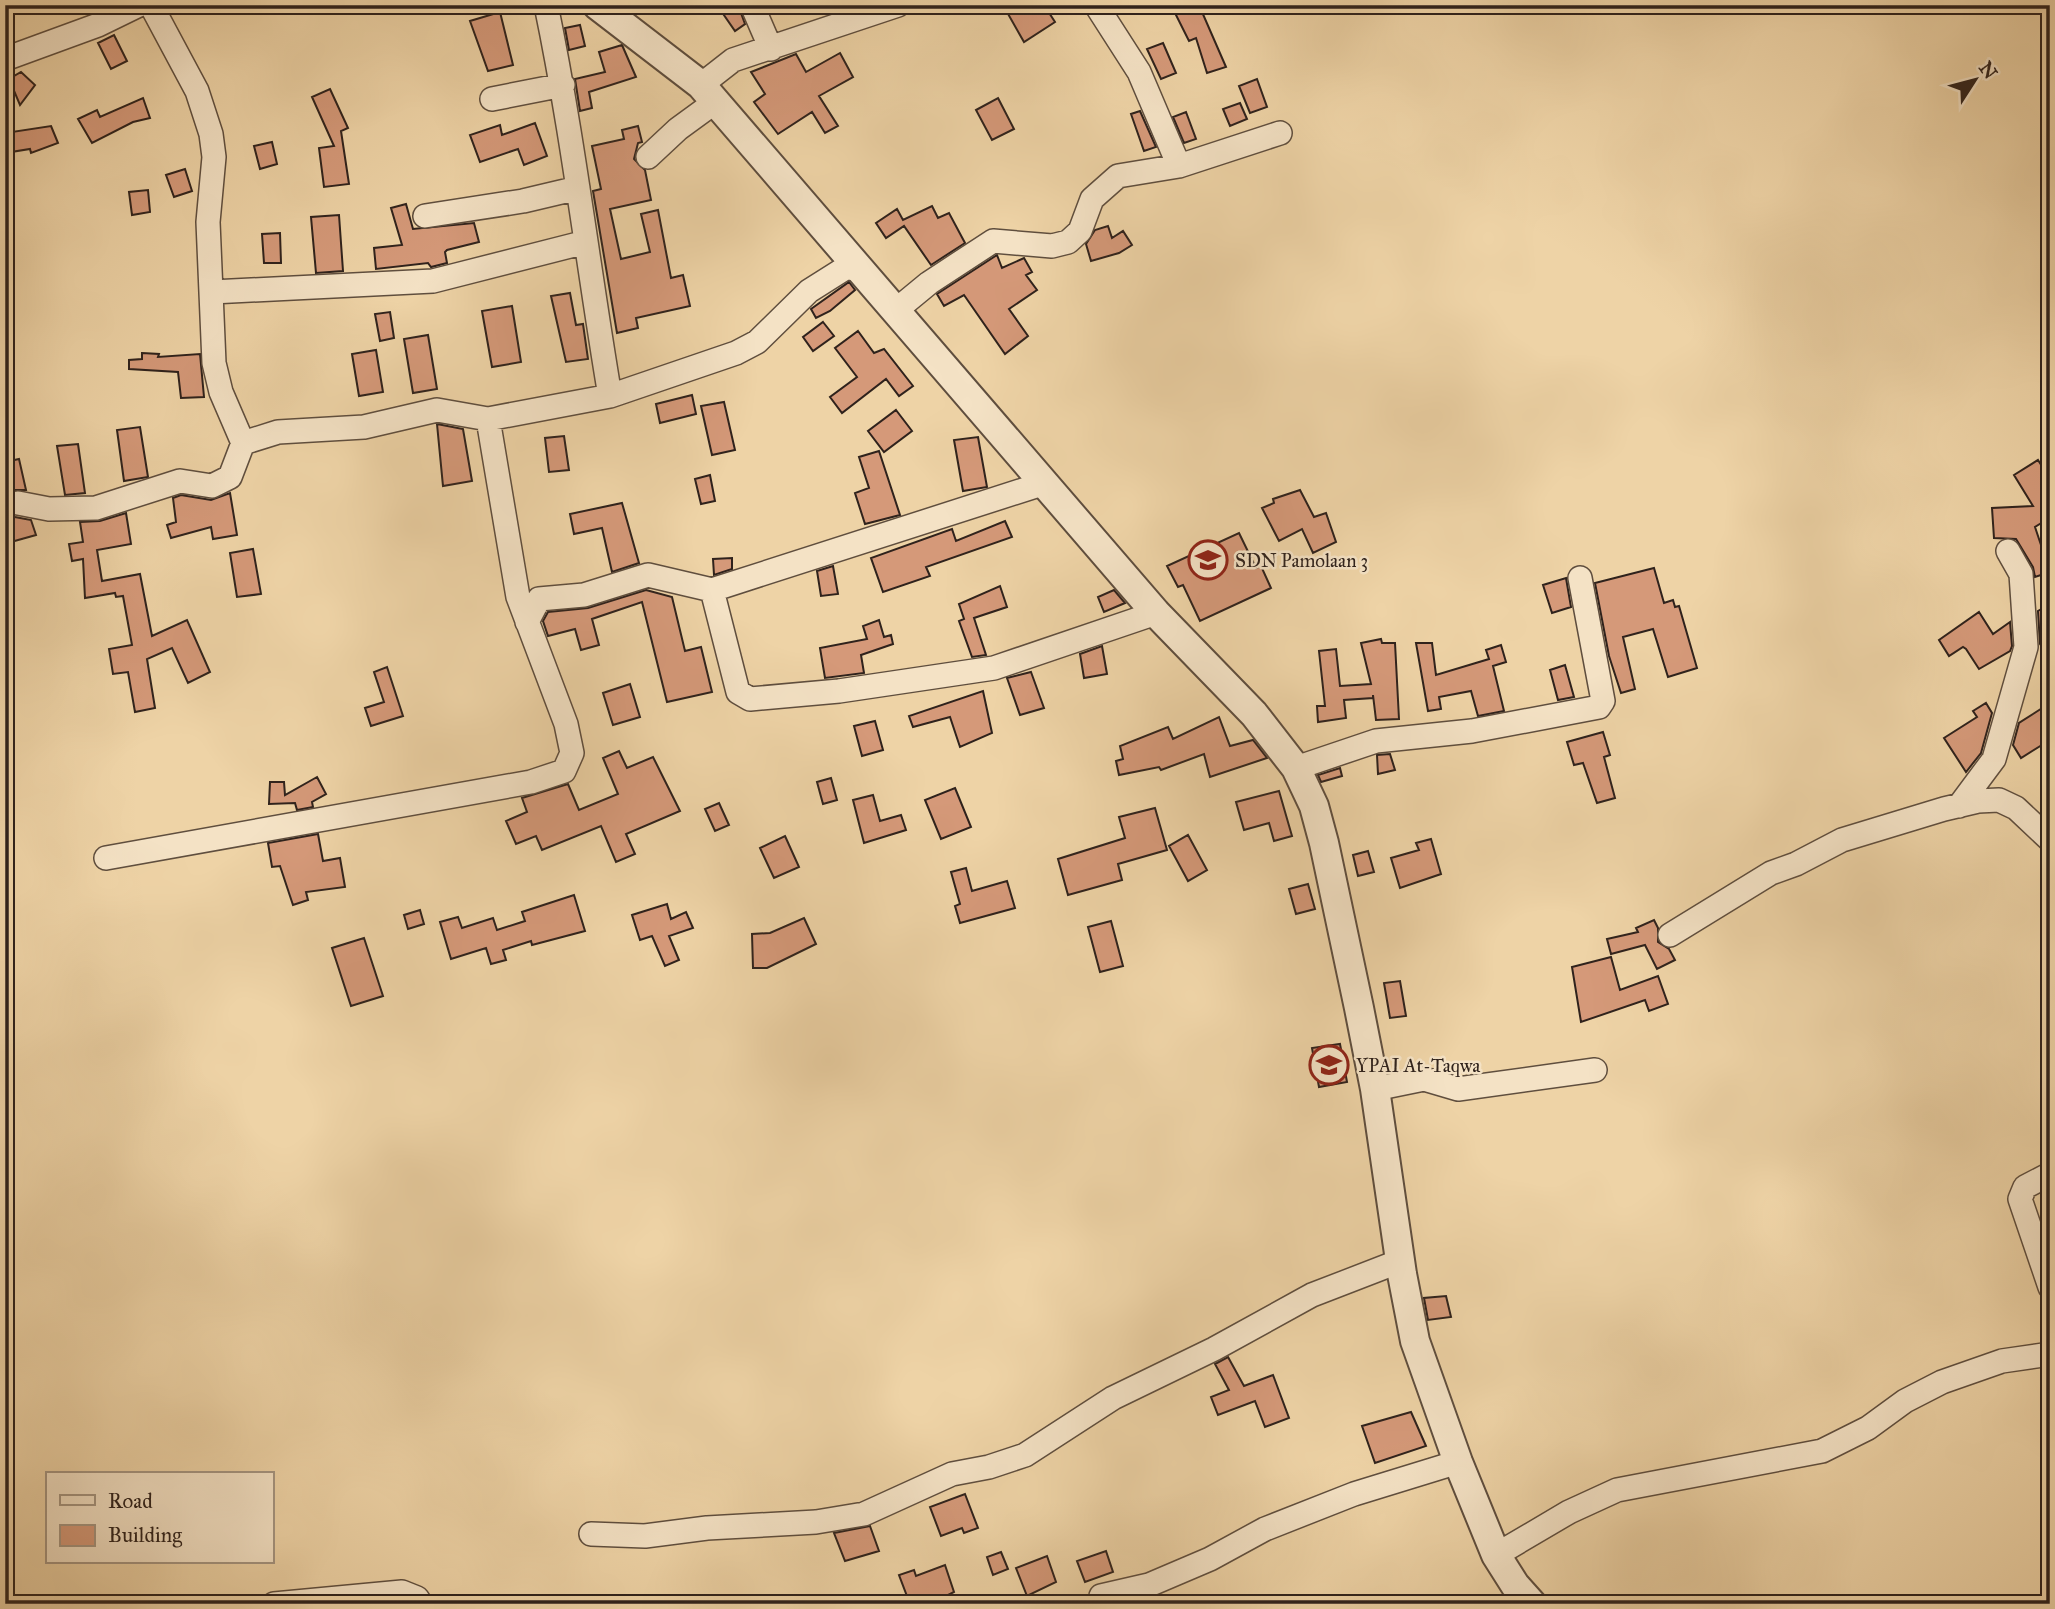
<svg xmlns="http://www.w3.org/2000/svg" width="2055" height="1609" viewBox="0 0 2055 1609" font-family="'IM FELL Great Primer',serif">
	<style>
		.building { fill: #d59979; stroke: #2f221c; stroke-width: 2 }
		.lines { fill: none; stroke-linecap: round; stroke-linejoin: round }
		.minor-casing { stroke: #5f4e3e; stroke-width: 26 }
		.tertiary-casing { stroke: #5f4e3e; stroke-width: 32 }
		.minor { stroke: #f4e2c5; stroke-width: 23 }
		.tertiary { stroke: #f4e2c5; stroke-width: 28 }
		.labels { text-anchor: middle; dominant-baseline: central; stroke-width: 5; stroke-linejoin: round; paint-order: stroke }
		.poi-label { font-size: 19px; fill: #2f221c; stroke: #f4e2c5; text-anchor: start }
	</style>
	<rect width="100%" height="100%" fill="#eed3a6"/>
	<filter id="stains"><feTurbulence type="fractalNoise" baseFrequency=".00286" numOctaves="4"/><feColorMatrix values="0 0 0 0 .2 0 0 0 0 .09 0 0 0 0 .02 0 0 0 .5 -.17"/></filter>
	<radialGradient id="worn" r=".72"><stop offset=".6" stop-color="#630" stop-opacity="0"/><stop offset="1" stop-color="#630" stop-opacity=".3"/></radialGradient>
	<path class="building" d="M717,5H738L745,24L735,31Z
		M1003,5H1044L1055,22L1024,42Z
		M1171,5H1199L1226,67L1207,73L1196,38L1189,41Z
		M500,12L513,65L488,71L470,21Z
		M580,25L585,46L569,50L565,28Z
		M114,35L127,61L111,69L98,43Z
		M1163,43L1176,73L1161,79L1147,49Z
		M622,45L636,77L589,92L592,108L580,111L575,79L605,72L599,52Z
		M840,53L853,77L819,96L838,126L825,133L812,112L778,134L754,102L765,94L751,72L796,54L806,72Z
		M21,72L35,85L20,105L9,79Z
		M1257,79L1267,107L1250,113L1239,86Z
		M330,89L348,128L341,131L349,184L324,187L319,148L334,146L312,97Z
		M143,98L150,118L133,122L92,143L78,119L97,110L100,117Z
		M998,98L1014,129L992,140L976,110Z
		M1240,103L1247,119L1230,126L1223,109Z
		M1140,111L1156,147L1144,151L1131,114Z
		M1186,112L1196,139L1184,143L1173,117Z
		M535,123L547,156L524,165L518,149L480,162L470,135L500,125L502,135Z
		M51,126L58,143L31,153L30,149L5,153V133Z
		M638,126L642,142L638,143L634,159L645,170L651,200L610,209L621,259L650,252L641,214L658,210L671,278L683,275L690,306L636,318L638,328L617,333L593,191L601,189L592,146L624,139L622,130Z
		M272,142L277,164L260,169L254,146Z
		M185,169L192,191L174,197L166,175Z
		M148,190L150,212L132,215L129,192Z
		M406,204L413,229L474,223L479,242L447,250L445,252L447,263L431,267L428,263L376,269L374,248L402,245L391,208Z
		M932,206L938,218L949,213L965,243L931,265L904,226L886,238L876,223L897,209L903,220Z
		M339,215L343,271L316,273L311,217Z
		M1108,226L1112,238L1123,231L1132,245L1119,253L1091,261L1086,244L1095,230Z
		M280,233L281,263H264L262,234Z
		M997,255L1002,268L1024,258L1032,272L1026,275L1037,290L1009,309L1028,336L1005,354L964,295L944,306L937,294Z
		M849,282L855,290L830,311L816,318L811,309Z
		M570,293L576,325L583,324L588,359L566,362L551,296Z
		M512,306L521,362L492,367L482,311Z
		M390,312L394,338L380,341L375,314Z
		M823,322L834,336L813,351L803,337Z
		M858,331L874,353L884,349L913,386L899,396L886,379L842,413L830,397L857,377L835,348Z
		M428,335L437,389L413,393L404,339Z
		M376,350L383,392L359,396L352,354Z
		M142,353L159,354L158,357L200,354L204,397L181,398L178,372L129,369V360L142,359Z
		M692,395L696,414L660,423L656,404Z
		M724,402L735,450L712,455L701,406Z
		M896,410L912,431L884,452L868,431Z
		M437,424L463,429L472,481L443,486Z
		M140,427L148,477L124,481L117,430Z
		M564,436L569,470L549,472L545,438Z
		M978,437L987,487L963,491L954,440Z
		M78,444L85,493L65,495L57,446Z
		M879,451L900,515L865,524L855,493L869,488L859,457Z
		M19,459L26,490H13L5,498V462Z
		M2038,460L2050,479V533L2043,522L2035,527L2050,572L2035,577L2033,567L2016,539L1994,538L1992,508L2033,506L2014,475Z
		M710,475L715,501L701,504L695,479Z
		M1300,490L1314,517L1326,513L1336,542L1313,553L1302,529L1279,541L1262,508L1274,503L1273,499Z
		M230,493L237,535L213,539L211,527L171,538L167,525L176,522L173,498L181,495L211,500Z
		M622,503L639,563L612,572L602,528L574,534L570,514Z
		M5,508L15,517L31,520L36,535L11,542L5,523Z
		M126,513L131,544L97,550L102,581L140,574L152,636L187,620L210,672L188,683L172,648L147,659L155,708L135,712L128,672L113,674L109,649L132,645L123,596L116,597L115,593L85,598L83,559L72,561L69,544L83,542L80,522L100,521Z
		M1005,521L1012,537L926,567L930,576L883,592L871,558L952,529L956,541Z
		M1239,533L1256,568L1261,566L1271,588L1200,621L1183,585L1178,587L1167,566Z
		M253,549L261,594L237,597L230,553Z
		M732,558V569L714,575L713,559Z
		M833,566L838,594L821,596L817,571Z
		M1654,568L1664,603L1673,600L1675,607L1679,606L1697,668L1668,677L1653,629L1623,637L1635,689L1621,693L1609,656L1595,583Z
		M1566,578L1571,607L1552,613L1543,585Z
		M1000,586L1007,607L974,618L986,655L972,657L959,621L964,619L959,604Z
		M646,590L672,597L685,651L701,647L712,692L667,702L642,602L592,619L599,645L581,650L575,629L548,636L543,621L548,612L588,608Z
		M1114,590L1125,603L1104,612L1098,597Z
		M2050,604V659L2040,644L2038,611Z
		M1979,612L1993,634L2010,622L2012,646L2010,651L1979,669L1966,649L1963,647L1949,656L1939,640Z
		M879,620L884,637L891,635L893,644L861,655L864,673L825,678L820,648L867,639L863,626Z
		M1381,639L1382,643H1395L1399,719L1376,720L1373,695V698L1344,700L1346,718L1318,722L1317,706H1325L1319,651L1336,649L1340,686L1371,684L1361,643Z
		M1416,643H1432L1436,675L1489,659L1486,650L1501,645L1506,662L1493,666L1504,711L1478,716L1471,691L1439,697L1441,709L1428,711Z
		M1102,646L1107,674L1084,678L1080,654Z
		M1565,665L1574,697L1558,700L1550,670Z
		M387,667L403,716L371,726L365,708L384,702L374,672Z
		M1031,672L1044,708L1020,715L1007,678Z
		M630,684L640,717L613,725L603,693Z
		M983,691L992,733L960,747L950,717L913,727L909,716Z
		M1986,703L1992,713L1981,753L1966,772L1944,738L1977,717L1973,711Z
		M2050,703V740L2021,758L2013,745L2019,723Z
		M1219,717L1230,746L1253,740L1267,758L1210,777L1204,754L1161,770L1159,767L1119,775L1116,761L1123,759L1120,746L1168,727L1173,739Z
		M875,721L883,750L862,756L854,726Z
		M1603,732L1610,755L1604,757L1615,798L1597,803L1583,763L1574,765L1567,742Z
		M619,751L627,768L653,757L680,811L626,834L635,854L616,862L601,826L542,850L536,836L516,844L506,821L527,812L522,798L568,784L579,810L618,794L603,758Z
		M1390,754L1395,770L1378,774L1377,755Z
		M1340,768L1342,776L1321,782L1318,775Z
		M317,777L326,794L312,802L313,807L297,810L295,803L269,804L270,782H284L285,795Z
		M831,778L837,800L823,804L817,782Z
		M955,788L971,827L941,839L925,800Z
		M1279,791L1292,836L1274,841L1269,823L1244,830L1236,802Z
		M873,795L880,821L901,815L906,830L864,843L853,800Z
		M719,803L729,825L715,831L705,809Z
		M1155,808L1167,850L1118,864L1122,880L1068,895L1058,859L1125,838L1119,817Z
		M318,834L323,861L340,858L345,887L306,892L308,900L293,905L280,866L272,867L268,843Z
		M1188,835L1207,870L1188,881L1169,846Z
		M785,836L799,867L774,878L760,848Z
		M1431,839L1441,874L1400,888L1391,858L1419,850L1416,843Z
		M1368,851L1374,872L1358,876L1353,855Z
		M966,868L972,891L1007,881L1015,908L960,923L955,906L960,904L951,872Z
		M1308,884L1315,909L1296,914L1289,889Z
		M574,895L585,931L532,945L531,941L503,950L506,960L491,964L486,948L451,959L440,922L458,917L462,928L493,918L497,930L525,921L522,912Z
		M667,904L671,919L686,912L693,928L669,936L679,960L665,966L652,936L640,940L632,915Z
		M420,910L424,924L408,929L404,915Z
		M804,918L816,944L767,968H753L752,934L770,933Z
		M1654,920L1658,928V942L1669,949L1675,960L1657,969L1645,945L1611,954L1607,939L1638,932L1636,928Z
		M1111,921L1123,966L1100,972L1088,927Z
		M364,938L383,996L351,1006L332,948Z
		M1611,957L1620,990L1658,976L1668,1004L1649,1011L1645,1000L1581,1022L1572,967Z
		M1400,981L1406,1016L1390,1018L1384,983Z
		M1340,1044L1347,1082L1319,1087L1312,1048Z
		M1446,1296L1451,1317L1428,1320L1424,1298Z
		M1228,1357L1244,1386L1273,1375L1289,1418L1265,1427L1255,1401L1218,1415L1211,1397L1229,1390L1215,1364Z
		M1411,1412L1426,1446L1375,1463L1362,1426Z
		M965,1494L978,1528L964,1533L962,1528L941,1536L930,1507Z
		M870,1526L879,1551L845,1561L834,1533Z
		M1106,1551L1113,1572L1085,1582L1077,1561Z
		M1001,1552L1008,1569L993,1575L987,1557Z
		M1047,1556L1056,1582L1027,1596L1016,1568Z
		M945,1565L954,1592L946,1596L949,1604H910L899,1575L914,1570L916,1576Z"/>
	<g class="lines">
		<g class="minor-casing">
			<path id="minor" d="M151,5L197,91L211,134L214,157L208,222L214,363L221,392L243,443
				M546,5C573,135 588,266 610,396
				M752,5L771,49
				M1096,5L1139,72L1179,166
				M5,59L98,25L139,5
				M701,85L733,60L898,5
				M492,99L563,85
				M648,157L678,129L715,102
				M425,216L523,201L578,188
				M212,292L433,281L586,242
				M895,311L929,283L993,241L1052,246L1068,242L1080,231L1092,199L1118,176L1179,166L1280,133
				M18,503L49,509L96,508L180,481L212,486L230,477L243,443L278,432L364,427L437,410L488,419L610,396L736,353L757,342L809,291L847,267L859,270
				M712,590L738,692L750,699L839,691L994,668L1156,613
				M527,622L539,599L584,595L648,575L712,590L1045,483
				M1296,768L1376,741L1472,731L1599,707L1603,701L1580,578
				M1959,806L1994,759L2026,647L2021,574L2008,551
				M106,858L531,782L564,771L572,753L566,724L518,597L488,419
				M1670,935L1771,873L1796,864L1842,840L1944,809L1978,801L1999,800L2016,808L2050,840
				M1375,1089L1424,1079L1458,1089L1595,1070
				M2050,1174L2025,1187L2020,1199L2050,1287
				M591,1534L645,1536L707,1528L816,1522L864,1514L952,1474L989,1467L1025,1455L1113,1398L1214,1349L1312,1295L1400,1261
				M1496,1555L1569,1512L1617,1490L1822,1451L1868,1428L1905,1401L1942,1382L2002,1361L2050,1354
				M1101,1596L1149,1585L1210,1559L1265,1529L1354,1494L1458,1462
				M274,1604L402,1592L417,1598L421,1604"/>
		</g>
		<g class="tertiary-casing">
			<path id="tertiary" d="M597,5L701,85L1156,613L1254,714L1296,768L1314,806L1324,843L1359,1008L1375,1089L1402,1274L1415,1341L1458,1462L1496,1555L1515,1585L1532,1604"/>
		</g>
		<use href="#minor" class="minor"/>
		<use href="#tertiary" class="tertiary"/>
	</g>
	<defs>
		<g id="school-ring" transform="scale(2.0125)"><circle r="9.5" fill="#f4e2c5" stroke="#8f2418" stroke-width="1.5"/><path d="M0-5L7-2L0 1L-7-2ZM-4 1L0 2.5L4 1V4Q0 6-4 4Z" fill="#8f2418"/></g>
	</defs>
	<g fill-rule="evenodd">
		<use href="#school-ring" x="1208" y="560"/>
		<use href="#school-ring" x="1329" y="1065"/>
	</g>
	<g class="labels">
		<g class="poi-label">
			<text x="1235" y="560">SDN Pamolaan 3</text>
			<text x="1356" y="1065">YPAI At-Taqwa</text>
		</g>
	</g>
	<rect width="2055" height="1609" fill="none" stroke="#eed3a6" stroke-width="28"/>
	<rect x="7" y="7" width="2041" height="1595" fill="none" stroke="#2f221c" stroke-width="3.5"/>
	<rect x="14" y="14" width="2027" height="1581" fill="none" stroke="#2f221c" stroke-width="2"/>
	<rect x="46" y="1472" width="228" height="91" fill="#f4e2c5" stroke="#a59581" stroke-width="2"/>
	<rect x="60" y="1495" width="35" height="10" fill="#f4e2c5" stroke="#a59581" stroke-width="2"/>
	<text x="108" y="1508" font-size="21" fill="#2f221c">Road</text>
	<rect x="60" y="1525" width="35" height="21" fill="#d59979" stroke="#a59581" stroke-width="2"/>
	<text x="108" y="1542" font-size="21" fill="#2f221c">Building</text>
	<g transform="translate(1975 80) rotate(54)" stroke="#f4e2c5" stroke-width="5" paint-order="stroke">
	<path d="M0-5L12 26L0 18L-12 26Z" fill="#2f221c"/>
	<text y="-10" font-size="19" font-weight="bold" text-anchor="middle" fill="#2f221c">N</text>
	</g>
	<rect width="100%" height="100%" filter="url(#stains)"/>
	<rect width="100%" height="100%" fill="url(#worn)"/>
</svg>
